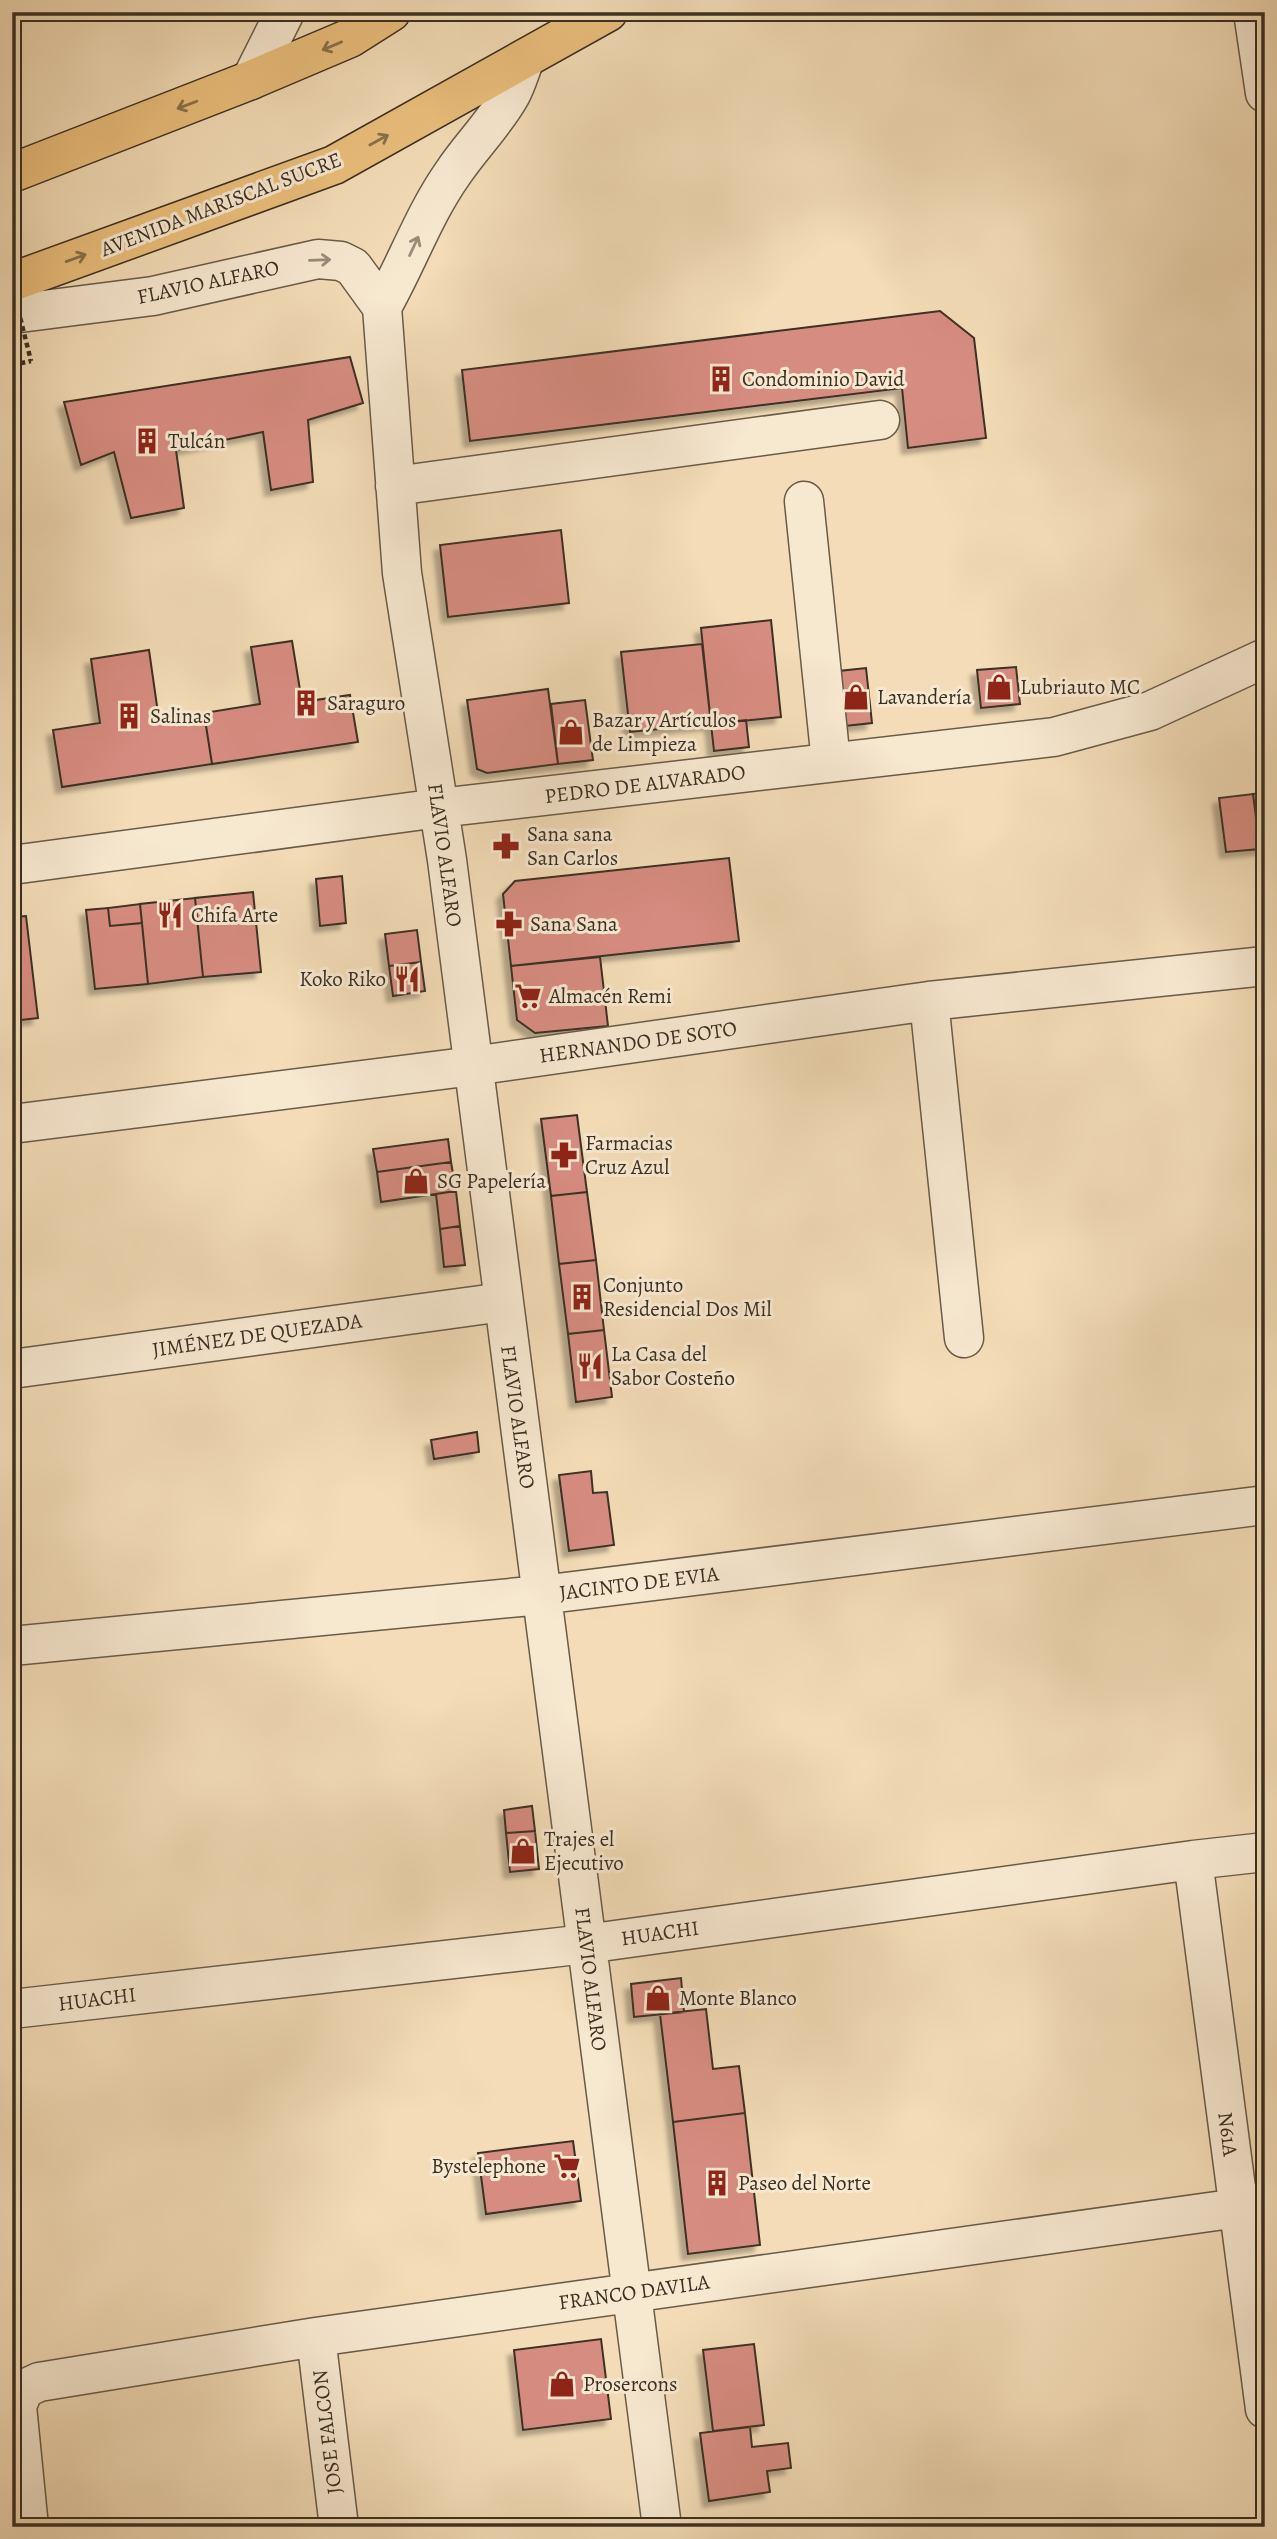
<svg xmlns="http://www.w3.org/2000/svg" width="1277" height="2539" viewBox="0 0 1277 2539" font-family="Alegreya,serif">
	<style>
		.building { fill: #d78c81; stroke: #3b3023; stroke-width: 2; filter: url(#shadow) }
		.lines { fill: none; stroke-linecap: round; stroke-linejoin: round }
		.minor-casing { stroke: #695b48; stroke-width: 41 }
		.major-casing { stroke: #3b3023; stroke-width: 41 }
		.path { stroke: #3b3023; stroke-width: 4.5; stroke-dasharray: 5 3.5; stroke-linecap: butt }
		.minor { stroke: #f7e8d0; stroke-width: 38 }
		.major { stroke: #eabe7c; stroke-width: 38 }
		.path-bridge { stroke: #3b3023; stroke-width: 4.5; stroke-dasharray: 5 3.5; stroke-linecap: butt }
		.oneway { stroke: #8a704b }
		.oneway2 { stroke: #998c7a }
		.labels { text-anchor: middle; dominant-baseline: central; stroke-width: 6; stroke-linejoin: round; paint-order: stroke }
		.street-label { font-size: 21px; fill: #3b3023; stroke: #f7e8d0 }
		.poi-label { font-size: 21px; fill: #3b3023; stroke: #f7e8d0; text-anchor: start }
	</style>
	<defs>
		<filter id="shadow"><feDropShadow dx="-6" dy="6" stdDeviation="2" flood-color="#0004"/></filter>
	</defs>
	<rect width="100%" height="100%" fill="#f3dcb7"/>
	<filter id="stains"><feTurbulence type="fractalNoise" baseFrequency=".00286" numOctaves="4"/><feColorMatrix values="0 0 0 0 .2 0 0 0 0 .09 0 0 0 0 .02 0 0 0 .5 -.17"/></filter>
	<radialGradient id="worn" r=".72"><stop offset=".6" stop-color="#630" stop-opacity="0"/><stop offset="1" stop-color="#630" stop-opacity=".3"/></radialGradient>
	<path class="building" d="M940,311L974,338L986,438L908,448L902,388L470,441L462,370Z
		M350,357L363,403L308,420L313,482L271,490L263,432L176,450L184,508L131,518L114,452L81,465L64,402Z
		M561,530L569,603L448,617L440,545Z
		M771,620L781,717L711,724L701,628Z
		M292,641L302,702L350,695L358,742L212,764L204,713L260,704L251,647Z
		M702,644L711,724L630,732L621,652Z
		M149,650L159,720L204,713L212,764L62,787L53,730L100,723L91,659Z
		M1016,667L1020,704L981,708L977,670Z
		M866,668L872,723L845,726L839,671Z
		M548,689L558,764L487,773L477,769L467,700Z
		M585,700L593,760L558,764L551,704Z
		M746,720L749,747L714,751L711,724Z
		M1265,793V848L1260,849L1253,794Z
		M1253,794L1260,849L1226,852L1219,798Z
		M729,858L739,941L511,966L503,894L515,881Z
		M342,876L346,923L320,926L316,879Z
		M253,892L261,972L203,977L195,898Z
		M195,898L203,977L148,984L140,904Z
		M140,904L142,923L110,926L108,908Z
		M108,908L110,926L142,923L148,984L95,989L86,910Z
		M26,916L38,1018L12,1021V917Z
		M417,930L421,962L389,966L385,934Z
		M600,957L608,1026L535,1033L517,1020L511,966Z
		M421,962L425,991L393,996L389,966Z
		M577,1115L587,1192L551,1196L541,1119Z
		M448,1139L451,1162L377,1172L373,1149Z
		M451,1162L456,1191L381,1202L377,1172Z
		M456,1191L460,1226L440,1229L436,1194Z
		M587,1192L596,1260L559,1264L551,1196Z
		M460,1226L465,1265L444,1267L440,1229Z
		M596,1260L604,1330L568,1334L559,1264Z
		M604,1330L612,1397L576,1402L568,1334Z
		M477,1432L479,1452L434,1459L431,1440Z
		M591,1471L593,1493L607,1492L614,1545L569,1551L559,1475Z
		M532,1806L535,1831L506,1833L504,1810Z
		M535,1831L539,1869L510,1872L506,1833Z
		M681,1978L684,2012L634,2017L631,1984Z
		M706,2009L713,2069L739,2066L745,2113L673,2122L660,2014Z
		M745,2113L760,2245L688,2254L673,2122Z
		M573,2141L581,2201L486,2214L478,2153Z
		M601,2339L611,2419L523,2430L514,2350Z
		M754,2344L764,2425L713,2431L703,2350Z
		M750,2427L752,2447L788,2443L791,2468L767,2471L770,2492L709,2501L700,2433Z"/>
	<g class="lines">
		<g class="minor-casing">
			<path id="minor" d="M1253,12L1265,93
				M251,80L285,12
				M382,307C407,263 424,214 453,173C471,146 495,123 511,94C517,83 520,71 525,59
				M12,314L153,296L318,259L341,261L353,267L382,307L402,573L447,860L662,2527
				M395,486L880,420
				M804,501L831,762
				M12,865L439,808L1054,737L1150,711L1265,658
				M929,1001L964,1338
				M12,1124L473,1066L929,1001L1265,966
				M12,1369L503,1302
				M12,1646L541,1595L1265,1505
				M1193,1860L1265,2409
				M12,2009L586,1944L1193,1860L1265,1852
				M316,2337L339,2527
				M29,2527L17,2406L24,2389L39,2382L316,2337L1238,2208L1265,2201"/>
		</g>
		<g class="major-casing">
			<path id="major" d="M12,173L251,80L350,38L391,12
				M12,282L334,165L608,12"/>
		</g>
		<path class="path" d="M12,365L31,361"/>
		<use href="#minor" class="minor"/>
		<use href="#major" class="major"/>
		<path class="path-bridge" d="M12,285L31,361"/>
	</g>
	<defs><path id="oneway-shaft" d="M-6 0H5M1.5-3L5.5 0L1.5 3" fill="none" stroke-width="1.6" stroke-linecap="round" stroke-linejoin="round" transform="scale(1.75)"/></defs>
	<g class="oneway">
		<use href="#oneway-shaft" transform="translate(332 46) rotate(157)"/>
		<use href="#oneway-shaft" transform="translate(187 105) rotate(159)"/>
		<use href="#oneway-shaft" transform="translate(379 140) rotate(-29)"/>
		<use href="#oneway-shaft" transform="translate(76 258) rotate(-20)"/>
	</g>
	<g class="oneway2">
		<use href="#oneway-shaft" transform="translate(414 246) rotate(-65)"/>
		<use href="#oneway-shaft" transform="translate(320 260) rotate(-2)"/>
	</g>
	<defs>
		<g id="building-bare" transform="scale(2.1)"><path d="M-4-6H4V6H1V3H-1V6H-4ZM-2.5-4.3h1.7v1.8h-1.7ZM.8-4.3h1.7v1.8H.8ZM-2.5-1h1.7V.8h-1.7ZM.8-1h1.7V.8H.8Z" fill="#8f2418" stroke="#f7e8d0" stroke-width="2.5" paint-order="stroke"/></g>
		<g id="shop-bare" transform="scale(2.1)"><path d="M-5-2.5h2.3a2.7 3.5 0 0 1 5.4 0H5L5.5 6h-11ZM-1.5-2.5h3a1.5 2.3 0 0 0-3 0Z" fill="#8f2418" stroke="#f7e8d0" stroke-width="2.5" paint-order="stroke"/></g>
		<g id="pharmacy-bare" transform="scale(2.1)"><path d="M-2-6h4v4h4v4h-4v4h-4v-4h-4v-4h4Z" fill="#8f2418" stroke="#f7e8d0" stroke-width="2.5" paint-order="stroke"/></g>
		<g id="restaurant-bare" transform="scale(2.1)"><path d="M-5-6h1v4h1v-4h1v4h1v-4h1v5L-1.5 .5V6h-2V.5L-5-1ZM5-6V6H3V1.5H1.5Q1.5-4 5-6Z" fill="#8f2418" stroke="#f7e8d0" stroke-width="2.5" paint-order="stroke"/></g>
		<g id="supermarket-bare" transform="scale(2.1)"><path d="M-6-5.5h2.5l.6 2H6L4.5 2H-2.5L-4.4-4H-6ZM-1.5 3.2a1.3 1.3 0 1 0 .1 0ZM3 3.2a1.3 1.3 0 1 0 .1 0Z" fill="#8f2418" stroke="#f7e8d0" stroke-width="2.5" paint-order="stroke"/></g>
	</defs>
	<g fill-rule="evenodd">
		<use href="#building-bare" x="721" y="379"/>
		<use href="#building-bare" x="147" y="441"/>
		<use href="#shop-bare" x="999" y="687"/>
		<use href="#shop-bare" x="856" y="697"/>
		<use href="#building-bare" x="306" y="703"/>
		<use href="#building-bare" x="129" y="716"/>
		<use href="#shop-bare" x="571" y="732"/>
		<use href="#pharmacy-bare" x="506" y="846"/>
		<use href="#restaurant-bare" x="170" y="915"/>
		<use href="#pharmacy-bare" x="509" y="924"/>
		<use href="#restaurant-bare" x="407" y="979"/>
		<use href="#supermarket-bare" x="528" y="996"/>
		<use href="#pharmacy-bare" x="564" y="1155"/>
		<use href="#shop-bare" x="416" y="1181"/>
		<use href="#building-bare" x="582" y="1297"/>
		<use href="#restaurant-bare" x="590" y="1366"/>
		<use href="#shop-bare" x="523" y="1851"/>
		<use href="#shop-bare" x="658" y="1998"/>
		<use href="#supermarket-bare" x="567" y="2166"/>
		<use href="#building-bare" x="717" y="2183"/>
		<use href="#shop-bare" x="562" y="2384"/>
	</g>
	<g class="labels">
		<g class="street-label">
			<text transform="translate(221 204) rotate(-21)">AVENIDA MARISCAL SUCRE</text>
			<text transform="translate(208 282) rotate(-12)">FLAVIO ALFARO</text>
			<text transform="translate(645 784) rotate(-7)">PEDRO DE ALVARADO</text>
			<text transform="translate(445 855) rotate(82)">FLAVIO ALFARO</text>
			<text transform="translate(638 1042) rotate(-8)">HERNANDO DE SOTO</text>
			<text transform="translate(257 1335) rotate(-8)">JIMÉNEZ DE QUEZADA</text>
			<text transform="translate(518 1417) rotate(82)">FLAVIO ALFARO</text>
			<text transform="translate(639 1583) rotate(-7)">JACINTO DE EVIA</text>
			<text transform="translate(660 1933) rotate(-8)">HUACHI</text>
			<text transform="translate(591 1979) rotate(83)">FLAVIO ALFARO</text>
			<text transform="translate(97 1999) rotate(-7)">HUACHI</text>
			<text transform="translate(1228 2134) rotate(83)">N61A</text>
			<text transform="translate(634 2292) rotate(-8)">FRANCO DAVILA</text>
			<text transform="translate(327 2432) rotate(-97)">JOSE FALCON</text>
		</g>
		<g class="poi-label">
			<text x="742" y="379">Condominio David</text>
			<text x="168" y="441">Tulcán</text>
			<text x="1020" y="687">Lubriauto MC</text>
			<text x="877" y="697">Lavandería</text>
			<text x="327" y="703">Saraguro</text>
			<text x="150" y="716">Salinas</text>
			<text x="592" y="720">Bazar y Artículos<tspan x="592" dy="24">de Limpieza</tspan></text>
			<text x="527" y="834">Sana sana<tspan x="527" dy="24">San Carlos</tspan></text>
			<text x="191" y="915">Chifa Arte</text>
			<text x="530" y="924">Sana Sana</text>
			<text x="386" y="979" text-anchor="end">Koko Riko</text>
			<text x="549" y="996">Almacén Remi</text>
			<text x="585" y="1143">Farmacias<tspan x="585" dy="24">Cruz Azul</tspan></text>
			<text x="437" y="1181">SG Papelería</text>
			<text x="603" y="1285">Conjunto<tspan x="603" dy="24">Residencial Dos Mil</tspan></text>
			<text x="611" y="1354">La Casa del<tspan x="611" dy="24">Sabor Costeño</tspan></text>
			<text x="544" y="1839">Trajes el<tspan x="544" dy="24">Ejecutivo</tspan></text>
			<text x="679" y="1998">Monte Blanco</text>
			<text x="546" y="2166" text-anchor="end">Bystelephone</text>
			<text x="738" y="2183">Paseo del Norte</text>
			<text x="583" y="2384">Prosercons</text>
		</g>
	</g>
	<rect width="1277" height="2539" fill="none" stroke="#f3dcb7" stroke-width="42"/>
	<rect x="14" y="14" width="1249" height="2511" fill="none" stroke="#3b3023" stroke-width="3.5"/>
	<rect x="21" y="21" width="1235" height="2497" fill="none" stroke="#3b3023" stroke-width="2"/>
	<rect width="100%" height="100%" filter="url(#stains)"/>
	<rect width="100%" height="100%" fill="url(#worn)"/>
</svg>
